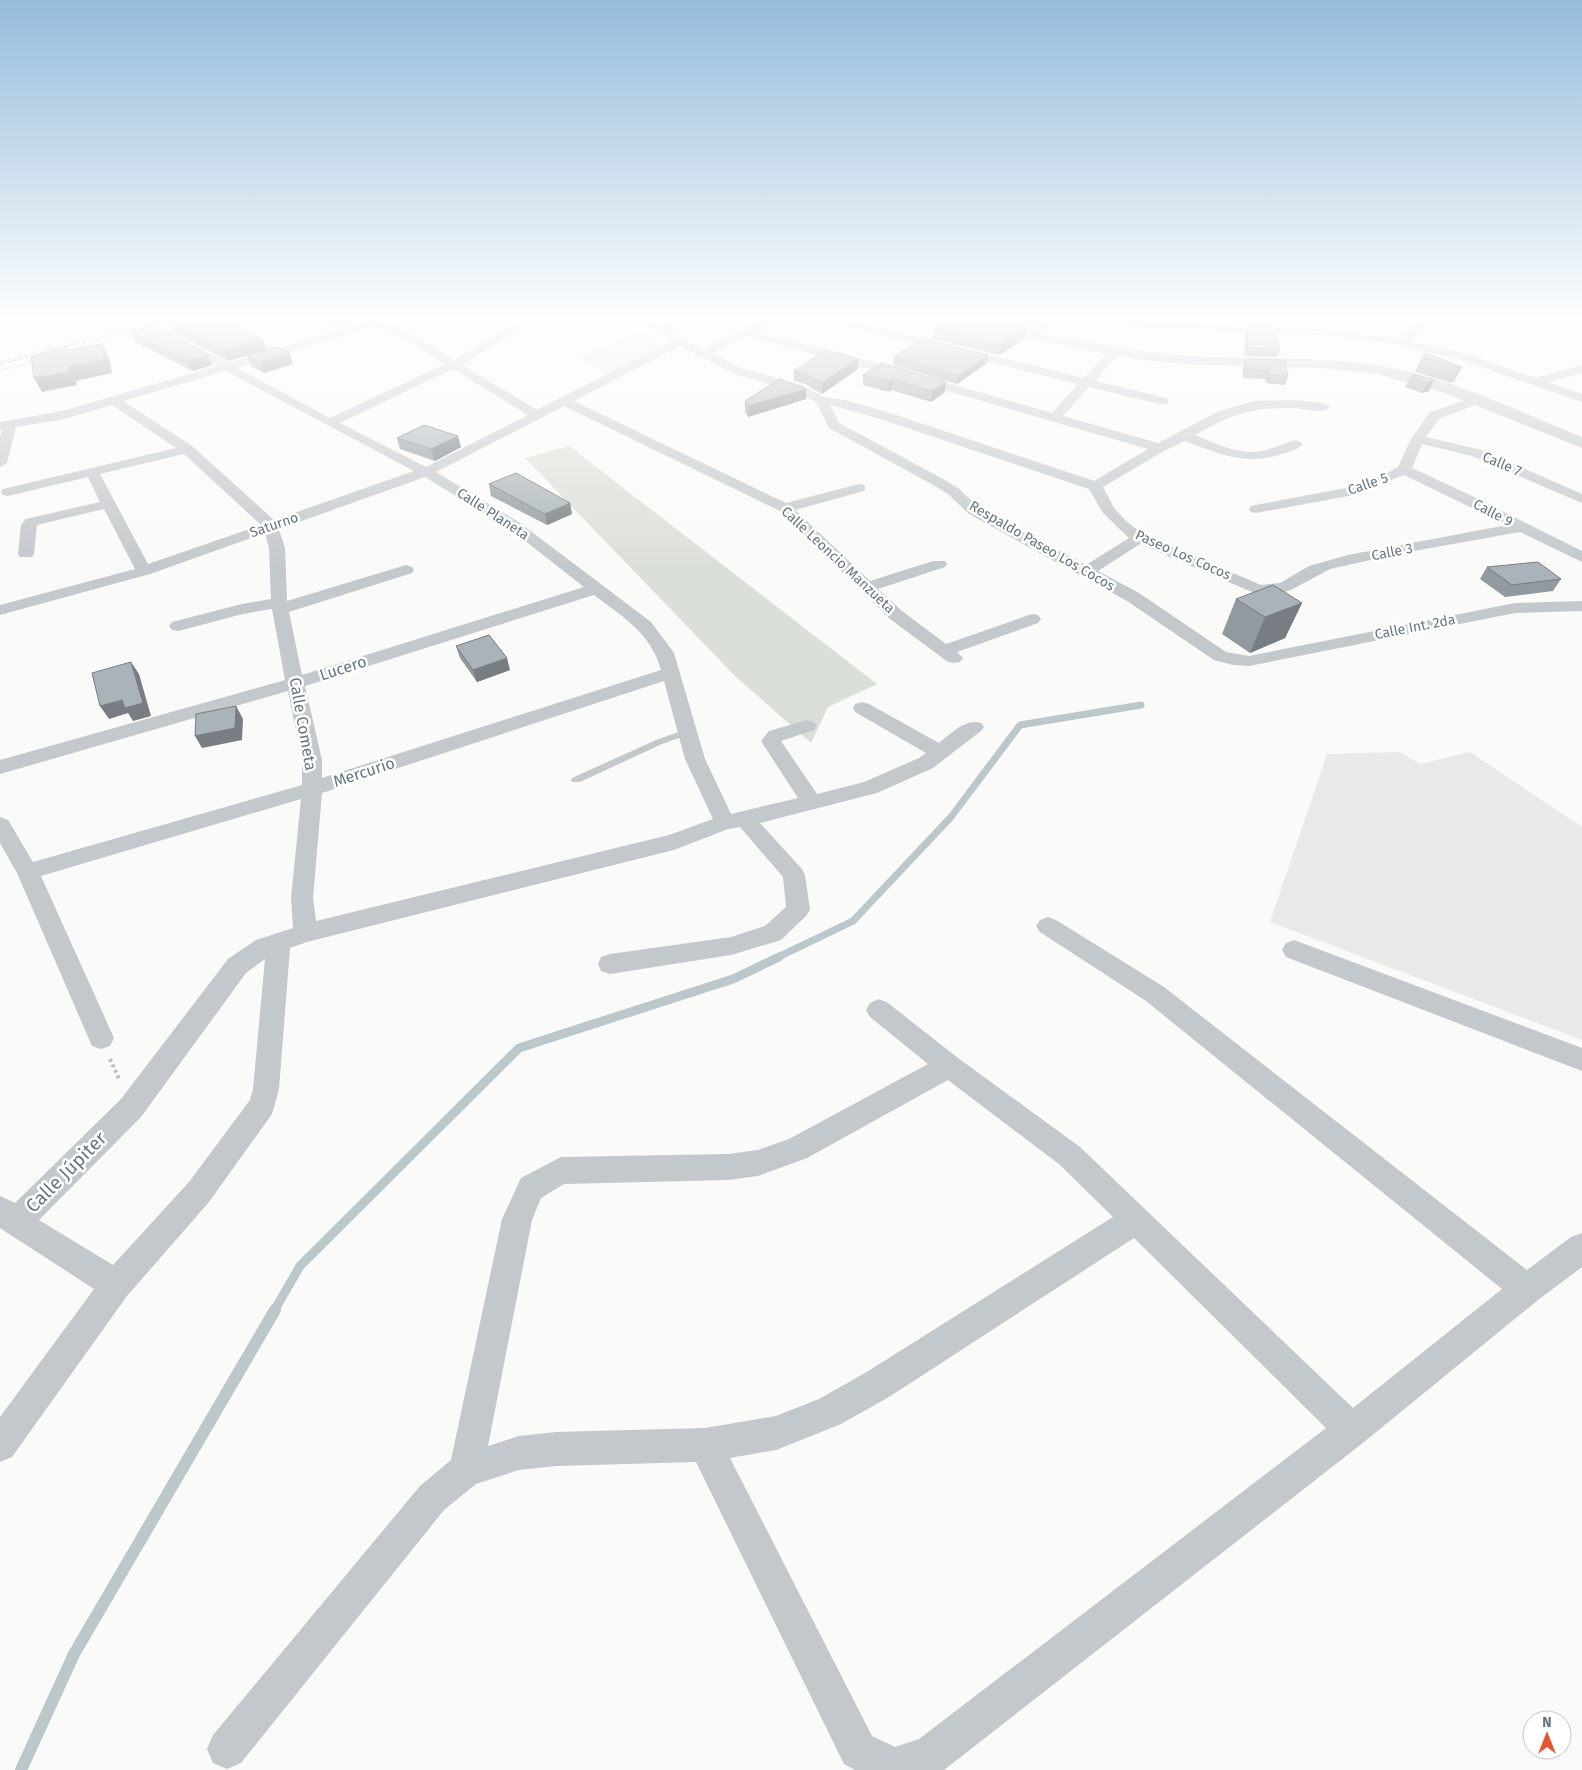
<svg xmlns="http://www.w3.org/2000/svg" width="1582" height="1770" viewBox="0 0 1582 1770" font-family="'Fira Sans',sans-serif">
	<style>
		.built { fill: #e8e9e9 }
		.green { fill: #dadfd7 }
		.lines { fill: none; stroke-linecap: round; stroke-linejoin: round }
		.stream-far2 { stroke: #bbc7cb; stroke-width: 7 }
		.stream-far1 { stroke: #bbc7cb; stroke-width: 9 }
		.stream { stroke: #bbc7cb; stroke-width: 12 }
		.primary-casing { stroke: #b5babe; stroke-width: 2 }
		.path { stroke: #bbbfc2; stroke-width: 4; stroke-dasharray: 3 3; stroke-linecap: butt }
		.service { fill: #c3c8cc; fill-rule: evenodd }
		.minor { fill: #c3c8cc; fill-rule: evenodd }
		.tertiary { fill: #c3c8cc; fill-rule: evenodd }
		.primary { fill: #fff; fill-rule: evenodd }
		.rail { stroke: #a2aab0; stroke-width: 2; stroke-dasharray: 4.5 2; stroke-linecap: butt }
		.wall { fill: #929a9f }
		.shaded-wall { fill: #777d82 }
		.building { fill: #aab3b9; stroke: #777d82 }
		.labels { text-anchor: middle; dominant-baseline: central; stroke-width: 5; stroke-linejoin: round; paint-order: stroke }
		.far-street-label { font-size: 14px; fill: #657683; stroke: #fff }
		.street-label { font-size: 16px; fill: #657683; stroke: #fff }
		.near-street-label { font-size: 19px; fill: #657683; stroke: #fff }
	</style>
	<rect width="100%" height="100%" fill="#fafaf8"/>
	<path class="built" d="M643,330L664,344L609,374L575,357Z
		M1400,752L1420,764L1470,752L1582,827V1040L1270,922L1327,754Z"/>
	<path class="green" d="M569,446L877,684L828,707L811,743L735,676L525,458Z"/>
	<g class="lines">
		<path class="stream-far2" d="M776,958L853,921L951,817L1020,725L1141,705"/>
		<path class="stream-far1" d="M274,1311L300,1266L519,1048L733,979L779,957"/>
		<path class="stream" d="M21,1770L74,1654L275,1310"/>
		<g class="primary-casing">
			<path id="primary" d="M155,320H178L177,323L0,370V362Z"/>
		</g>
		<path class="path" d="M110,1059L120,1081"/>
		<path class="service" d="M687,729L690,730L692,732L690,734L662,744L580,782H572L571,780L572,778L656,740Z"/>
		<path class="minor" d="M28,320H44L32,325L28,324Z
			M128,320H145L156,324L228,363L366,322L365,320C396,320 427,344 454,360L522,320H535L462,365L537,410L672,341L634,320H648L660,326L673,320H687L668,331L703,349L762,320H776L755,332L889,366L1052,413L1078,384L829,322L828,320H848L1084,378L1110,350L1114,349L1120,352L1095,381L1167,398L1169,401L1167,404L1163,405L1089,387L1063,416L1158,443L1217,412L1253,401L1294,400L1324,403L1330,407C1323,415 1303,408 1293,408C1249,407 1232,415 1195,435C1218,444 1241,457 1266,450C1276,447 1286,443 1296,440L1303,444C1298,450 1289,452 1282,454C1245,466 1219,454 1185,441L1164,451L1103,487L1114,508L1126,521L1144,535L1261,585L1280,583L1309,566L1348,555L1507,525L1404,475L1354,495L1256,513L1251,512L1249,509L1251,506L1256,505L1346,488L1383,475L1398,467L1411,439L1429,413L1476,396L1482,400L1480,403L1439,419L1426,437L1482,450L1582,494V503L1472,456L1422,444L1412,468L1468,494L1582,551V562L1520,532L1397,554L1330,569L1291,590L1278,594L1269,595L1252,592L1140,544L1098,571L1139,593L1226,652L1249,656L1515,603L1582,601V611L1515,613L1249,666L1233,665L1214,660L1127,601L969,514L948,494L935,486L829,428L816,402L796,392L734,374L702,357L697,356L695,354L680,346L574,401L786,503L859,484L864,485L866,488L864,491L795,510L870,581L933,561H945L947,564L945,567L878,589L902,611L946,644L1032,614L1038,615L1041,619L1038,623L957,652L963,658L960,662L954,663L948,662L890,619L780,511L564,406L436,472L520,523L651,622L674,653L705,759L731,814L798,798L761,741L769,731L807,720L814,722L817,726L814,730L781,741L817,794L864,782L919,758L926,753L855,712L853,708L855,704L862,702L869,704L939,743C951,734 965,718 981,723L984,727L981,731L933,768L877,793L760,823L802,869L805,875L810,910L806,916L781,940L731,955L610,974L601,971L598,964L601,957L610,954L731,937L765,926L786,907L783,877L740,827L728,829L674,850L307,942L290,948L279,1089L272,1114L209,1202L127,1296L12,1457L0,1462V1417L94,1289L0,1228V1196L15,1203L121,1099L228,959L256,940L293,928L291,898L301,799L41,876L114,1038L110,1046L101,1049L92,1046L17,873L0,843V817L8,820L33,862L302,785V760L288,691L0,774V760L285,680L272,609L243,614L178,631L172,630L169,626L172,622L242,604L271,599L269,548L265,533L150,574L0,615V605L135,569L104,509L37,525L34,554L32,557H20L18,554L21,525L26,519L100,502L88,477L8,496L3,495L1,492L3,489L176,448L112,405L64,419L16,427L7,463L0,467V437L2,430H0V422L62,411L217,366L148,328ZM375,326L412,344L445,364L330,418L237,368ZM746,336L881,372L1148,449L1094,481L887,412L845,400L824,397L804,386L742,368L712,353ZM453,369L528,415L426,467L340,423ZM226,371L414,471L274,520L192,446L123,401ZM830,405L877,418L1089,489L1103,513L1129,538L1086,565L979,508L958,488L945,480L839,423ZM184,454L261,525L148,564L100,474ZM425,477L510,529L584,587L302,675L289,612L412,573L414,570L412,567L406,565L287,601L285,548L279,529ZM594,595C623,617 651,633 661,670L322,778V760L305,686ZM664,681L685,759L713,819L669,835L316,921L313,898L322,793ZM265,959L253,1089L250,1100L189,1182L113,1265L39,1220L141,1117L246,973Z
			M1045,320H1057L1037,336H1029L1027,334L1029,332Z
			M1082,320H1125L1318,329L1398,339L1420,320H1432L1409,341L1466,354L1536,378L1582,365V373L1548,382L1582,394V402L1459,359L1384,342L1318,335L1129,327L1087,323Z
			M1048,917L1056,920L1164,987L1527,1270L1571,1237L1582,1233V1267L1538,1300L1364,1442L944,1770H855L844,1764L696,1462L556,1466L519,1470L476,1484L444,1510L241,1763L227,1769L213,1763L207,1749L213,1735L420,1486L451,1460L502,1219L521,1178L561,1157L728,1154L758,1150L789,1139L928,1064L870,1017L866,1010L870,1003L879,999L888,1003L958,1058L1080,1147L1353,1408L1502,1289L1146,1001L1040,932L1036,926L1040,920ZM948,1080L1060,1165L1113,1217L865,1373L819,1399L776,1416L705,1428L556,1432L519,1436L488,1446L532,1220L541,1198L564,1184L728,1180L758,1176L807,1158ZM1134,1238L1326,1428L919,1739L895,1747L872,1736L730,1458L776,1450L841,1424L889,1397Z
			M1294,940L1582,1048V1071L1286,957L1282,950L1286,943Z"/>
		<path class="tertiary" d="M969,320C998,320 1022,328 1050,334C1083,341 1115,348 1147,352C1223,362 1299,354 1375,365C1447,376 1515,410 1582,437V448L1445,393L1377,374L1320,368L1204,365L1150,361L1074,348L970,323Z"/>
		<use href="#primary" class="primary"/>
		<path class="rail" d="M0,364L168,320"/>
	</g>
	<path class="wall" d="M316,320H354L329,326Z
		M1005,320H1037L1036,324L1031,328L1005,322Z
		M168,321L267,350L228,361L172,331Z
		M948,326L1027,329L1025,338L999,355L933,339L934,329Z
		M1248,326L1280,349L1277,357L1244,356L1245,334Z
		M130,332L208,355L212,365L193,371L135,342Z
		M247,355L293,364L264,373L251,366Z
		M988,355L987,363L957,384L893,365L894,357Z
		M1422,357L1462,367L1454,381L1451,383L1415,372Z
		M858,359V369L822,394L805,384L794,381V371Z
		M1246,359L1288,376L1285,385L1266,383L1265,379L1243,378V368Z
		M881,363L945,392L931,402L891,390L889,392L863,385V375Z
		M1410,377L1434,380L1429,391L1422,393L1405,387Z
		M806,399L748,417L745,412V401Z
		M397,438L461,447L435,461L400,449Z
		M489,484L570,503L572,514L547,525L491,496Z
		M1487,567L1561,579L1553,591L1505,597L1480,579Z
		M1236,599L1302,603L1285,638L1250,653L1222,634Z
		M456,646L510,670L477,682L460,658Z"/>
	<path class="shaded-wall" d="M327,320H354L329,326Z
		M1033,320H1037L1036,324L1031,328Z
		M1027,329L1025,338L999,355L1000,345Z
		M263,340L267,350L228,361L224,351Z
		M102,344L109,358L112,373L76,381L77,385L42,392L34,378L68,367Z
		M290,353L293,364L264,373L260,362Z
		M208,355L212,365L193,371L188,361Z
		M988,355L987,363L957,384L958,376Z
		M858,359V369L822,394V383Z
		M1462,367L1454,381L1451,383L1459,368Z
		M892,379L891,390L889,392V381Z
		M1434,380L1429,391L1422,393L1427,383Z
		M946,382L945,392L931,402L932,391Z
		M806,389V399L748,417V406Z
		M458,436L461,447L435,461L431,449Z
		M570,503L572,514L547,525L545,514Z
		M1302,603L1285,638L1250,653L1265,617Z
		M507,658L510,670L477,682L473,670Z
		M131,662L139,674L151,716L133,721L128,713L109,719L100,706L122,700Z
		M236,706L243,719L242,740L202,748L195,736Z"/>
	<path class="building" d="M169,320H225L263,340L224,351L168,321Z
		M957,320H995L1027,329L1000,345L934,329L942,324L948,326Z
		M153,325L208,355L188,361L130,332Z
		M1248,326L1274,327L1280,349L1247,348Z
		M922,339L988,355L958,376L894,357Z
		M102,344L105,359L68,367L70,372L34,378L31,357L67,346L69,350Z
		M277,347L290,353L260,362L247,355Z
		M826,350L858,359L822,383L805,374L794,371Z
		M1425,353L1462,367L1459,368L1422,357Z
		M1246,359L1284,360L1288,376L1269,375L1268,370L1246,369Z
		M881,363L946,382L932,391L892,379L889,381L863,375Z
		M1412,374L1434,380L1427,383L1410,377Z
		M780,379L806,389L748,406L745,401Z
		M424,425L458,436L431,449L397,438Z
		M516,473L570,503L545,514L489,484Z
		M1538,562L1561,579L1512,585L1487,567Z
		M1273,585L1302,603L1265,617L1236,599Z
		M489,635L507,658L473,670L456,646Z
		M131,662L143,703L125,708L122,700L100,706L92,673Z
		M236,706L235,728L195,736L196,714Z"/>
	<linearGradient id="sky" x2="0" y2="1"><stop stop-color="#96bcdc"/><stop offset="0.56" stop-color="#fdfdfc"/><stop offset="1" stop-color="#fdfdfc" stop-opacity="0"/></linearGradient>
	<rect width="1582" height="568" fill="url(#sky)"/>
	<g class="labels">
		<g class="far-street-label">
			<text transform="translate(1502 464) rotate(23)">Calle 7</text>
			<text transform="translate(1368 484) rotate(-19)">Calle 5</text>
			<text transform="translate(1493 513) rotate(28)">Calle 9</text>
			<text transform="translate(493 514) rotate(33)">Calle Planeta</text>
			<text transform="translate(274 525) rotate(-19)">Saturno</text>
			<text transform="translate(1042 546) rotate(30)">Respaldo Paseo Los Cocos</text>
			<text transform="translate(1392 552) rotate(-11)">Calle 3</text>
			<text transform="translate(1183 555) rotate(24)">Paseo Los Cocos</text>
			<text transform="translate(838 560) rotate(43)">Calle Leoncio Manzueta</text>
			<text transform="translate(1415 627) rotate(-11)">Calle Int. 2da</text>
		</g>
		<g class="street-label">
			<text transform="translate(343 668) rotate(-18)">Lucero</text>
			<text transform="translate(303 724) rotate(80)">Calle Cometa</text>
			<text transform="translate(364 772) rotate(-18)">Mercurio</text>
		</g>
		<g class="near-street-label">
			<text transform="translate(66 1172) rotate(-45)">Calle Júpiter</text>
		</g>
	</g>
	<g transform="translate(1547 1735)"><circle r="24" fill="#ffffff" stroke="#c1c8cd"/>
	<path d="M0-4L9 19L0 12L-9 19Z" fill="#e4572e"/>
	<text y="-8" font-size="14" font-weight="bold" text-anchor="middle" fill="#657683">N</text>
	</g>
</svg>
